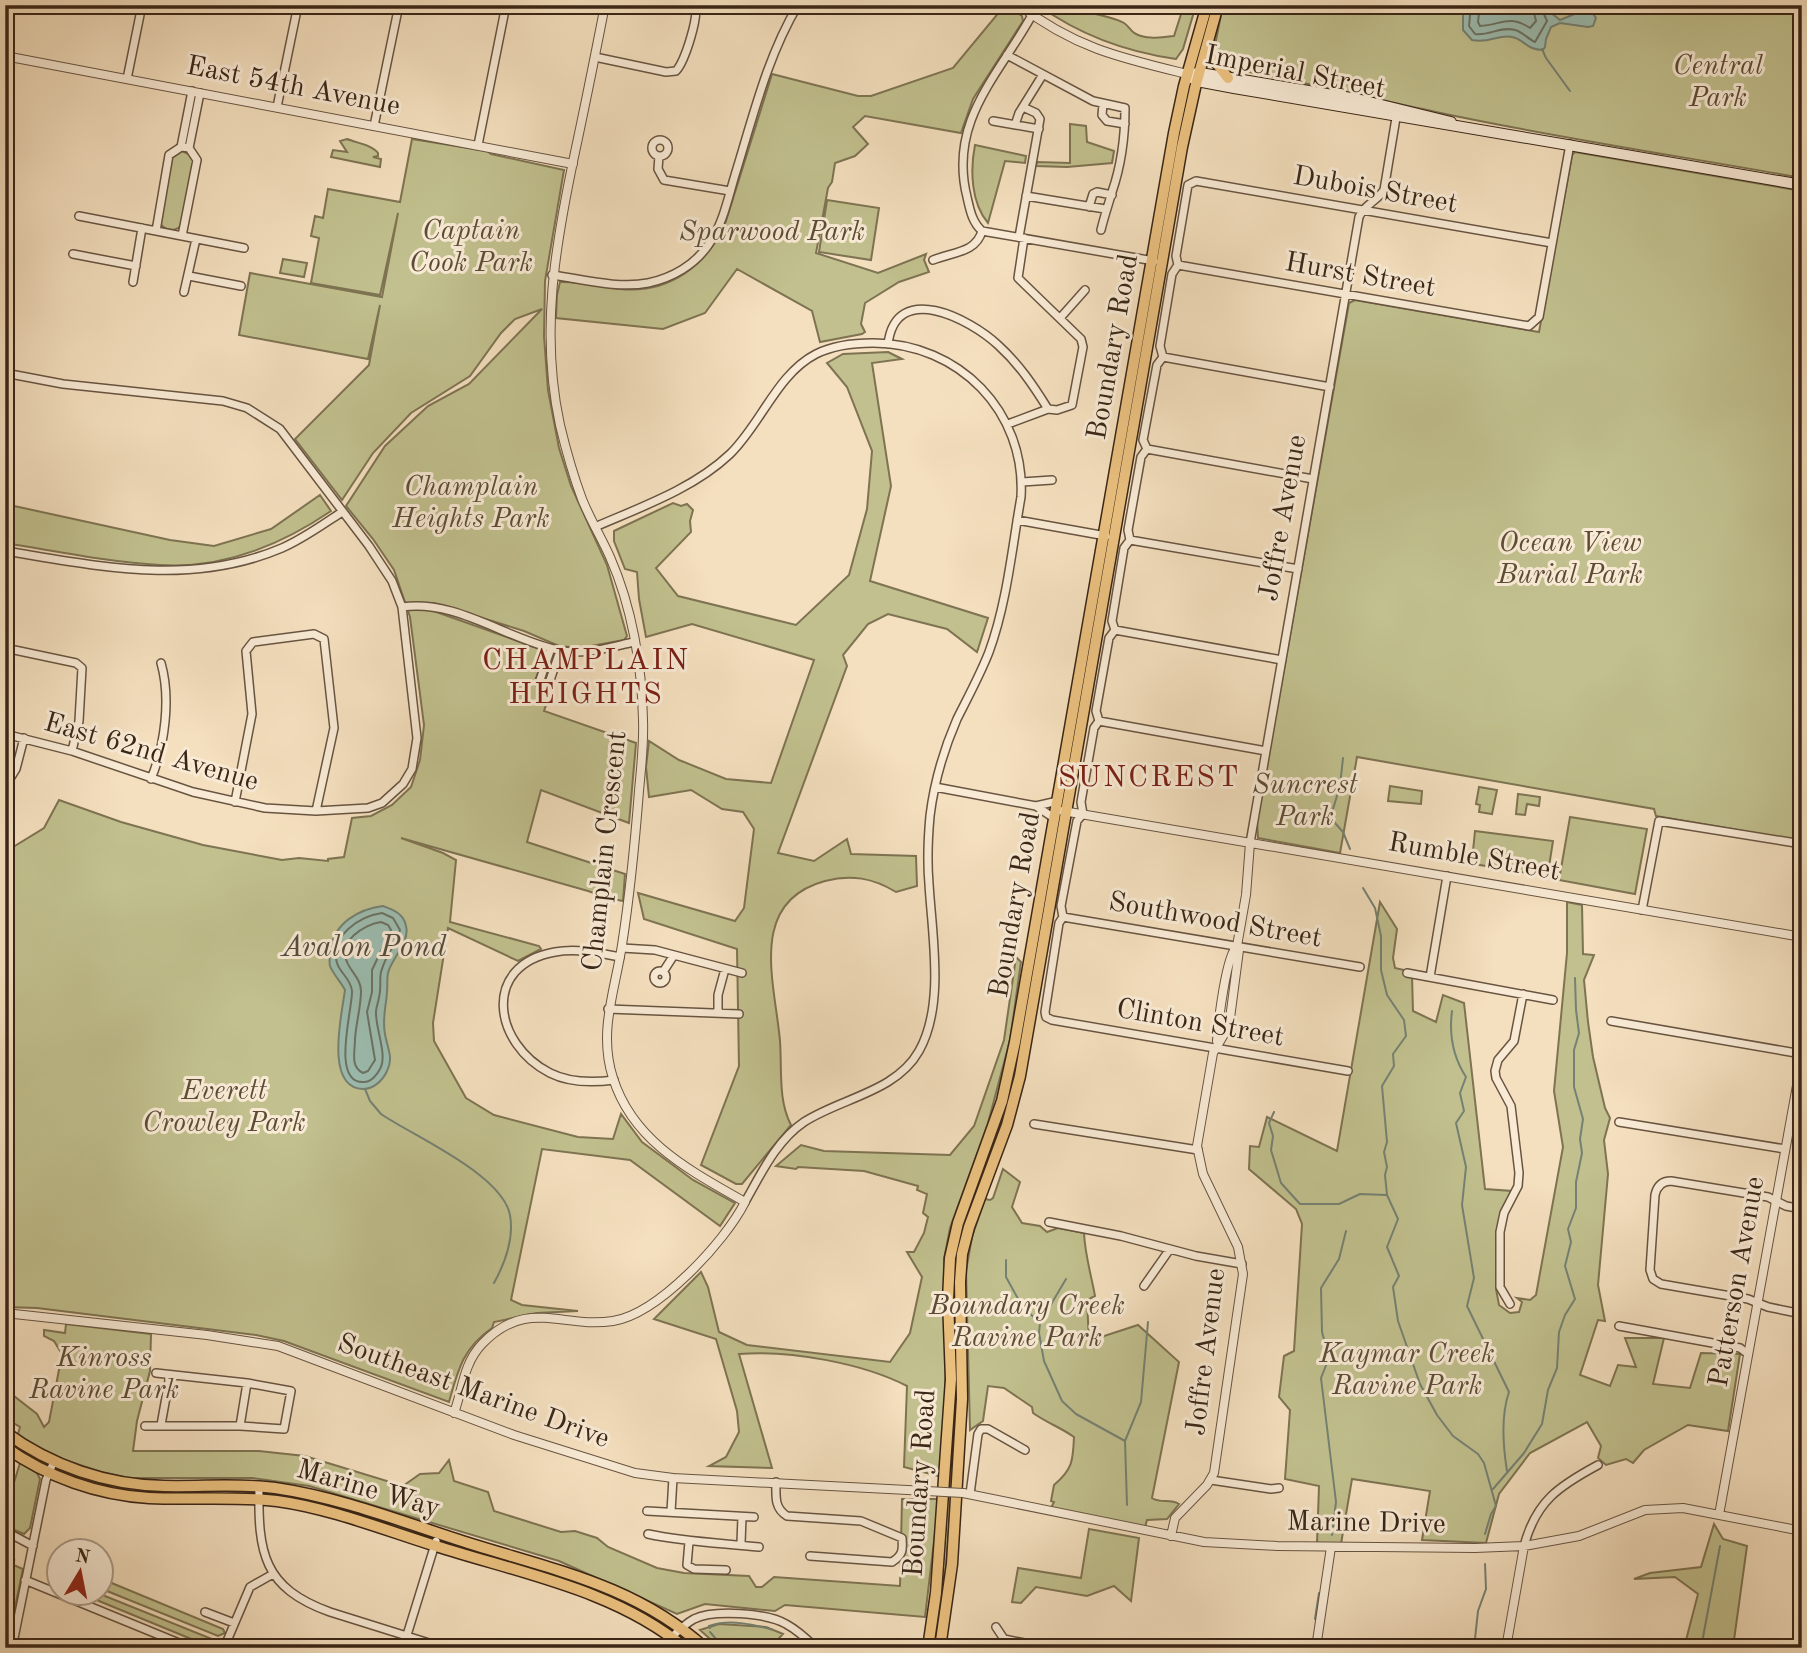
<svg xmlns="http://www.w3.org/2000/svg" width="1807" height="1653" viewBox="0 0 1807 1653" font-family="'Old Standard TT',serif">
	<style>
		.green { fill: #c1c08e; stroke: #7e7352; stroke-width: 2 }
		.water { fill: #9cbdb1; stroke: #758173; stroke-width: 2 }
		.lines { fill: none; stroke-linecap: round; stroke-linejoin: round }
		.shore { stroke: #6b7264; stroke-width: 2 }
		.stream { stroke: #758173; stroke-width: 2 }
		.minor-casing { stroke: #685441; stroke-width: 10 }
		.tertiary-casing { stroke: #685441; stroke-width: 10 }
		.secondary-casing { stroke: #3a2617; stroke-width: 12 }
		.primary-casing { stroke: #3a2617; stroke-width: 13 }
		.minor { stroke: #f8ead5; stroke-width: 7 }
		.tertiary { stroke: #f8ead5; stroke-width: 8 }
		.secondary { stroke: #f8ead5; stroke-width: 10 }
		.primary { stroke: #eac07f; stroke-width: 10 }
		.tertiary-bridge-casing { stroke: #685441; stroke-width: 10; stroke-linecap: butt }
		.tertiary-bridge { stroke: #f8ead5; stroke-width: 8 }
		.labels { text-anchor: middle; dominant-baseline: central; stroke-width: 6; stroke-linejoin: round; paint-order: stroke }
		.park-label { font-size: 28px; font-style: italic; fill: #5c4c35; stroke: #f8ead5 }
		.street-label { font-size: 28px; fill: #3a2617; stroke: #f8ead5 }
		.neighbourhood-label { font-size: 30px; letter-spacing: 2px; fill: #7a1f14; stroke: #f8ead5 }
		.water-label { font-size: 30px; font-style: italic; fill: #524c3e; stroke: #f8ead5 }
	</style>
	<rect width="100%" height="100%" fill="#f4dfbe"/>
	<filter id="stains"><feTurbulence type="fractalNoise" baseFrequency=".00286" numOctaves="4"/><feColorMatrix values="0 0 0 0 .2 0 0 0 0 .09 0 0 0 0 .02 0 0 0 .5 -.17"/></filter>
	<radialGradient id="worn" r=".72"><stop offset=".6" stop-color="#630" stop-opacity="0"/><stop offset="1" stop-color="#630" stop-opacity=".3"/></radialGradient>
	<path class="green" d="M1005,5L1022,16L1023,21L973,99L961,133L865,116L853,127L868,144L855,156L835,163L832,182L828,188L816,253L878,273L926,254L924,260L929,272L899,282L865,303L861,324L865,332L862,334L820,342L812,311L737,269L705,313L663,329L556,318L557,295L560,282C580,281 600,287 620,289C669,294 708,265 726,221L772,74L858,96H871L953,68Z
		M1038,5C1054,5 1110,15 1124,23C1129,26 1131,32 1136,34C1148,40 1161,37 1174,36L1184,5H1196L1183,49L1176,59C1127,52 1078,34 1038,5Z
		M1223,5H1802V178C1680,156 1557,138 1436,112C1365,97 1295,80 1223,67L1214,56V50Z
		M1070,124L1086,126L1087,142L1114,151L1112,163L1067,167L1036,166L1037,162L1070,163Z
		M347,139C357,143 372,145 378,153V156L373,157L381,159L380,167L331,157L333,150L347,152L340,141Z
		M412,139L487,151L491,154L564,170L545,281L544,336L548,390L559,448L571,486L607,565L627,636L624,640L580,648L559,646L524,631L441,605L433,603L431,610L543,650L545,655L534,683L538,688L551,690L544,711L636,743L629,823L541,790L527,842L625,874L623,901L608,898L588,891L401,838L443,853L456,860L450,922L539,946L541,949L518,961L448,928L433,1023L434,1041L466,1098L494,1115L578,1137L613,1139L621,1114L642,1142L693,1180L735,1203L720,1226L630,1160L542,1149L511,1300L522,1305L578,1311L537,1313L494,1322L492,1328C463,1348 458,1370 449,1402L284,1341L256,1335L37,1308L5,1307V852L44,828L59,800L121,822L203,845L282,860L299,858L328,861V859L344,857L352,818L371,816L392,805L411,787L420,760L424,725L410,617L394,570L373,539L346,506L385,446L428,406L469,384L542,309L515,319L501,333L470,376L411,413L373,453L342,500L295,439L369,365L380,305L368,359L239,335L250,273L382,297L398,213L380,295L311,283L319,238L311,236L315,216L323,218L328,189L400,202Z
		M975,145L1026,156L1025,163L1005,161L988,223C971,203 970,170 975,145Z
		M182,151L191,155L194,162L181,226C174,232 165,231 160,223L172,158Z
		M1575,152L1802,191V841L1656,816L1654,809L1357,757L1340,853L1258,838L1257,821L1349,303L1355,300L1539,332L1572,155Z
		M827,200L879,208L871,260L819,252Z
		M283,259L307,263L304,277L280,273Z
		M888,352L902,359L872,363L891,486L870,581L988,618L977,652L947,629L888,614L868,624L843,655L847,666L778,853L814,861L847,839L851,854L916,856L917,886L896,892C873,878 851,874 825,881C747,902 775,983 780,1041C782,1069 778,1101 791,1125L742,1184H736L701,1165L739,1066L737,949L644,919L638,893L735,921L744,908L754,829L743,812L722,809L691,790L649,797L646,767L649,741L679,760L726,779L771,783L814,660L692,624L646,637L639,599L637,572L625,569L614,541V531L673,503L681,506L687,504L693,510L690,521L691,532L656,568L678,596L796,625L849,575L867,509L872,451L847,387L827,363L843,354Z
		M320,495L331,511C281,545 222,569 160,565C108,562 56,551 5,543V504L170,540L214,546L271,529Z
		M1390,786L1422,791L1421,804L1388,801Z
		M1479,787L1497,790L1492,814L1479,812L1480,805L1476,804Z
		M1518,794L1540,797L1539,806L1527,804L1525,815L1516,814Z
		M1570,817L1647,829L1635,894L1559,880Z
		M1057,823H1060L1020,1056L1005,1115L966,1221L957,1258L958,1400L946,1567L936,1648H931L939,1599L951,1279L954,1249L994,1134Z
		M1475,831L1553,841L1548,873L1546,876L1474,864L1472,861Z
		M1380,902L1397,929L1393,958L1395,968L1404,970V975L1412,976L1413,1011L1436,1022L1443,995L1464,1003L1485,1189L1512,1191L1501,1211L1497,1232L1496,1289L1499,1305L1510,1313L1519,1312L1522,1302L1517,1298L1530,1300L1536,1295L1563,1147L1554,1091L1567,953V902L1582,905L1583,954L1594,955L1584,980L1588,1022L1593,1057L1605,1108L1610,1118L1604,1140L1608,1174L1598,1285L1605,1321L1598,1320L1580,1375L1610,1386L1618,1365L1636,1367L1625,1338H1664L1653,1384L1690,1388L1701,1353L1740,1354L1728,1431L1688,1425L1644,1450L1633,1463L1626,1459L1606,1465L1598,1458L1601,1446L1587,1422L1530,1453L1499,1494L1486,1543L1422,1540L1430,1491L1352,1479L1341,1544H1317L1319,1486L1285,1479L1290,1410L1279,1397L1284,1356L1294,1351L1302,1224L1296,1209L1249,1169L1250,1146L1259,1147L1267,1117L1337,1151Z
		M1016,957L1021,962L1010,1040L988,1123L950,1228L944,1259L946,1365L942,1477L904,1467L907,1386C862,1363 790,1350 739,1354L772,1468L709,1466L726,1457L739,1432L737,1411L716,1339L654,1319L701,1272L708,1287L719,1332L747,1345L890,1362L910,1333L922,1277L907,1252H914L924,1233L928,1217L923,1213L927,1194L917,1190L918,1186L864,1171L798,1167L796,1169L776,1166L801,1145L824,1151L950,1155L974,1126L1004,1040Z
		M1003,1169L1020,1182L1012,1207L1022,1223L1040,1226L1047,1232L1058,1228L1084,1233C1085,1255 1091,1274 1095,1296L1087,1300L1089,1341L1138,1325L1179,1362L1152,1498C1161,1504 1170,1498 1179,1504L1167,1519L1147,1520L1145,1527L1051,1508L1054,1502L1051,1501L1054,1485C1073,1469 1073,1460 1074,1437C1060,1427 1047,1423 1033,1413L1032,1407L1004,1388L988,1386L983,1421L970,1430L966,1271L972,1237L985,1199L990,1200L993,1198Z
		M66,1324L151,1334L150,1371L137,1421L133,1451H259L305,1456L403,1486L420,1474L439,1473L449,1460L454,1481L488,1492L494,1511L561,1532L575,1531L597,1538L608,1547L657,1568L684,1573L749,1576L756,1587H762L774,1577L900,1586L902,1499H939L925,1617L785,1605L775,1611L705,1604L677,1614L559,1561L309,1486L253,1478H129L104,1473L65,1460L30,1443L18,1434L20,1427L5,1418V1389L37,1414L44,1427L49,1422L62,1354L54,1341L44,1336V1330L65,1333Z
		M20,1463L37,1473L40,1479L30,1528L24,1534L5,1526V1512Z
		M1714,1524L1723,1539L1747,1546L1734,1640L1740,1641V1646L1754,1648H1684L1698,1594L1675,1577L1634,1579L1650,1573L1701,1567Z
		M1089,1529L1139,1538L1131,1601L1114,1586L1087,1596L1036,1587L1021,1603L1012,1602L1018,1568L1081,1578Z
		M5,1554L14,1560L9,1563L23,1569L14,1612L9,1616L5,1615Z
		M102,1579L223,1629L225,1633L218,1636L102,1589Z
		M82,1594H100L222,1643L220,1648H213Z
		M719,1624L766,1627L783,1634L770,1648H720L700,1630Z"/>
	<path class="water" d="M1463,5H1546L1549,11L1560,20L1589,8L1596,18L1593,26L1588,27L1560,23L1551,27L1546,39L1545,47L1543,50C1526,50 1524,39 1512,37C1499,34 1488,44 1472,40L1463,30Z
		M383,906C394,910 404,914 406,926C410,941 394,956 389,970C386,977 388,985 387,992C386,1007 382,1019 385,1034C387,1047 394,1058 387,1071C383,1080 374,1089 363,1089C324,1088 342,1013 345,990C341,982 333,974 330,966C329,962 330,953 331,949C334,923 359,909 383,906Z"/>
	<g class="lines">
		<path class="shore" d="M1471,5L1469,26L1475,34C1489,36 1501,26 1515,30C1523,32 1528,39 1535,42L1547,21L1540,5
			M1480,5L1478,22L1480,26C1501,25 1509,14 1530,28L1536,21L1532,5
			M382,913L393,918L400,930C396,944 386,955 382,969C379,975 381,983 380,990C380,997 377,1004 376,1011C375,1028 388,1055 380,1069C377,1075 371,1082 364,1082C330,1084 353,1008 352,991C351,979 340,973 337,963C329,936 360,916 382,913Z
			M381,922L388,925L391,930L372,970V992L367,1012L375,1060L368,1071L363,1073C350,1067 355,1052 355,1039C356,1023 361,1007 361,991C361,979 351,972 347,962C337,942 364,924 381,922Z"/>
		<path class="stream" d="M1542,49L1546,58L1570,91
			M1343,758L1340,786L1333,809L1335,823L1343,832L1350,849
			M1363,888L1375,908L1381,936V970L1387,995L1404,1020L1406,1036L1393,1054L1394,1066L1382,1086L1387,1142L1384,1152L1387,1167L1385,1175L1387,1195L1398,1219L1387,1247L1399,1276L1393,1287L1398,1321L1420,1384L1437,1415L1453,1436L1478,1454L1484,1463L1496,1506L1491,1514L1485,1534
			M1452,1011C1449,1034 1453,1057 1466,1077L1460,1093L1464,1111L1456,1123L1466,1167L1462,1205L1474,1278L1467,1306L1509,1392C1501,1415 1503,1446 1507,1471
			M365,1089L370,1101L381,1114C413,1136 502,1174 510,1215C514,1238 505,1263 494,1283
			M1274,1112L1269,1123L1273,1136L1271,1150L1281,1183L1300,1204H1339L1360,1194L1386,1195
			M1006,1260V1277L1022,1306L1040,1323
			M1066,1279L1040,1323L1039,1333L1044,1361L1062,1401L1076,1414L1125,1441
			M1493,1489L1524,1453L1542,1424L1548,1390L1557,1368L1559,1332L1565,1315L1575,1299L1565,1266L1571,1242L1568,1229L1576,1208V1182L1582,1153L1580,1139L1583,1119L1574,1087V1050L1579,1033L1576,1010L1575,978
			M1127,1505L1125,1441L1141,1402L1148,1322
			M1332,1535L1336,1502L1321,1378L1329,1358L1322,1332L1321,1288L1339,1259L1346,1231
			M1315,1619L1319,1593
			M710,1628L709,1626C730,1619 752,1624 773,1630
			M710,1632L722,1646
			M1311,1648L1312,1640
			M1474,1648L1478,1611L1486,1589L1485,1564
			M1701,1648L1720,1546"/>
		<g class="minor-casing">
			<path id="minor" d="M1007,55L1093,101L1125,108C1125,136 1121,166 1112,192C1108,206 1104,217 1101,230
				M595,57L666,72L676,71C685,61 699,17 695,5
				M127,79L142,5
				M1103,104L1102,115L1107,121L1125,124
				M277,107L298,5
				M993,121L1039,129
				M1015,125L1019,113L1042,76
				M374,126L399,5
				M652 148a8 8 0 1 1 16 0a8 8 0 1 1-16 0Z
				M478,145L506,5
				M181,147L192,91
				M189,148L200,93
				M659,156L658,169L664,180L730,191
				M1026,196L1105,209
				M1089,207L1093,194L1097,192L1112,195
				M79,216L244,248
				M156,231L169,155L181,147L189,148L197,160L182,236
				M982,231C972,222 970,210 967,197C948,121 999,75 1032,15
				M982,231L1154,261
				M1019,237L1040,119L1036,113L1023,107
				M73,254L136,266
				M933,260C952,252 976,253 982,231
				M1178,265L1529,326L1539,317L1570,144
				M552,275C582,279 618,289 648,283C672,278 695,265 709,244C723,224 728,198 735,175C753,117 767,57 798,5
				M189,276L241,286
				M133,282L142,228
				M184,292L196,239
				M1061,317L1085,290
				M888,344C896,280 970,319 998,345C1019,364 1033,385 1048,409
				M1163,357L1330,387
				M5,373L63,384L223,401L247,408L280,429L369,546L392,581L402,607L417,738L412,769L403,784L382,803L368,808L316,811L265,808L193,792L72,751L5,734
				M1008,424L1048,409L1057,410L1072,405L1083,347L1081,339L1018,278L1024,238
				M1147,449L1313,479
				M1022,482L1052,480
				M1017,520L1106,536
				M595,527C641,507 693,489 730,454C761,424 777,374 816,354C834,345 854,343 873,343C959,343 1026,412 1021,497C1012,548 1007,603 989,652C980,675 968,697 957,719C944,749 934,783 930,816C928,838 927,861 929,884C932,935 945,1005 919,1051C896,1092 841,1098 804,1122C776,1141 761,1174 745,1202
				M1130,540L1298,569
				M5,551C99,566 190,587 282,548C303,539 322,525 342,512
				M402,607C456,599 506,639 558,650C583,656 610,647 634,642
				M1115,630L1282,660
				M5,648L76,663L82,668L79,721L72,751
				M551,648L540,680L541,685L546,686L549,683L560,651
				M1099,721L1266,751
				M151,779C165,745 171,698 161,663
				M5,787L16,769L24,738
				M935,787L1036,806L1054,818
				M235,802L252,714L246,651L253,642L314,634L324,639L334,728L316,811
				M1036,806L1058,801
				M1250,843L1359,217C1364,205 1377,201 1384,190L1397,112
				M1642,910L1659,821L1802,844
				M1063,917L1360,967
				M622,948L655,950L742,973
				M654 977a6 6 0 1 1 12 0a6 6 0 1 1-12 0Z
				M663,972L674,955
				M1407,973L1553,1000
				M1430,977L1447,876
				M608,1009L739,1014
				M718,1013V995L725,969
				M1611,1021L1802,1054
				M1348,1071L1052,1020L1046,1017L1045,1012L1059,923L1063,917L1061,906L1077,821L1083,814L1081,802L1094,728L1099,721L1096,711L1109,638L1115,630L1112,621L1124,548L1130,540L1128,530L1141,457L1147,449L1143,440L1157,365L1163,357L1160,346L1172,274L1178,265L1176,256L1188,185L1196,181L1552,243
				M614,1080C592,1083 570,1083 550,1073C493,1044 481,965 555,952C577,948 599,953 620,957
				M1619,1122L1785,1149
				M1034,1124L1198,1150
				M1802,1209L1786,1206L1768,1197L1671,1181C1662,1181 1657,1186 1655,1195L1650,1270L1653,1279L1661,1284L1748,1299L1768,1307L1802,1314
				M1049,1222L1121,1236L1196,1256L1242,1264
				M1144,1286L1170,1249
				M1510,1304L1500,1287V1232L1504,1213L1518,1186L1519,1173L1511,1106L1496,1078L1495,1071L1498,1060L1514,1041L1523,994
				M1619,1326L1740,1348L1748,1354
				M161,1425L170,1375
				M145,1426H240L284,1429L291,1391L247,1383L156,1373
				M240,1426L247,1383
				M1211,1480L1271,1489L1279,1488
				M776,1482C776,1496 774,1508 787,1516L861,1521L902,1538C903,1550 903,1555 892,1562L810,1556
				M259,1487C258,1553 263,1588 330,1612L445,1648
				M970,1494L978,1434L981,1429H988L1025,1450
				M647,1511L754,1517
				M671,1512L673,1478
				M5,1531L33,1546
				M648,1534C685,1542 722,1543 759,1547
				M689,1542L687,1565L694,1569L726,1570
				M741,1543L742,1517
				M1524,1546C1536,1501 1559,1486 1598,1465
				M25,1580L191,1648
				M205,1612L234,1623
				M996,1627L1004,1639L1050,1648
				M12,1648L46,1480L54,1461
				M224,1648L250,1587L273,1574
				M403,1648L436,1541
				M660,1648C671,1639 681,1626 694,1619C714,1609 767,1613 786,1624C797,1630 807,1639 816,1648"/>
		</g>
		<g class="tertiary-casing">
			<path id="tertiary" d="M1019,5C1075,48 1121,58 1187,74
				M5,56L573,164
				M1063,811L1802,937
				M1217,1041C1218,1024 1226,955 1237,946
				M5,1313L207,1335L278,1346L514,1435L635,1473L673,1478L927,1491
				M454,1413C463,1389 463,1364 482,1344C527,1297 562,1329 613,1321C658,1314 725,1242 745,1202C691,1171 633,1142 613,1078C598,1032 615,991 622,945C630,894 635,842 639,791C641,768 644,744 643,720C642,666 632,607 610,557C601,537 590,519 582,499C573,475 566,450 560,425C540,333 555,247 574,157C585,106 595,56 605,5
				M963,1493L1204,1542L1277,1546L1475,1548L1524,1546L1579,1536L1645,1510L1683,1508L1802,1531
				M1719,1515L1802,1058
				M1171,1536L1175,1518L1207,1485L1214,1473L1243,1274L1238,1247L1203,1174L1197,1146L1213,1053L1229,1026L1239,950L1237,946L1246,895L1250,843
				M1316,1648L1331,1547
				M1506,1648L1524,1546"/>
		</g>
		<g class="secondary-casing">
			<path id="secondary" d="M1191,74L1200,73L1357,99L1451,122
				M1190,77L1197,81L1234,88L1802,185"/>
		</g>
		<g class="primary-casing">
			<path id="primary" d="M1206,49L1228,78
				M5,1432C51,1466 107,1485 164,1486C201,1487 239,1483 275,1488C338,1497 400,1521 459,1540C548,1569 633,1583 705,1648
				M5,1447C47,1477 98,1495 149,1498C192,1500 234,1496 277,1501C329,1508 385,1530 436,1546C520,1573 616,1590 685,1648
				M928,1648L936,1593L951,1379L948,1300L950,1258L958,1223L1002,1101L1015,1042L1174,133L1184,86L1207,5
				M940,1648L952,1564L962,1399L960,1282L962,1254L969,1227L1007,1125L1020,1076L1182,147L1195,88L1218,5"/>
		</g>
		<use href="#minor" class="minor"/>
		<use href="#tertiary" class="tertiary"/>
		<use href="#secondary" class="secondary"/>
		<use href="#primary" class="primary"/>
		<g class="tertiary-bridge-casing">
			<path id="tertiary-bridge" d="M927,1491L963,1493"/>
		</g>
		<use href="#tertiary-bridge" class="tertiary-bridge"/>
	</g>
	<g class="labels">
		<g class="park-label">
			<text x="1718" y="67">Central<tspan x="1718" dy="32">Park</tspan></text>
			<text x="471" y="232">Captain<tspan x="471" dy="32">Cook Park</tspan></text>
			<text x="772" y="233">Sparwood Park</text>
			<text x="471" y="488">Champlain<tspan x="471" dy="32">Heights Park</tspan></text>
			<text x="1570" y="544">Ocean View<tspan x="1570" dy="32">Burial Park</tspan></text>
			<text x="1305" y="786">Suncrest<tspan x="1305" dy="32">Park</tspan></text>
			<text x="224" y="1092">Everett<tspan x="224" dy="32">Crowley Park</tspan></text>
			<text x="1027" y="1307">Boundary Creek<tspan x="1027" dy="32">Ravine Park</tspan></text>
			<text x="1407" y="1355">Kaymar Creek<tspan x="1407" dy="32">Ravine Park</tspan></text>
			<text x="104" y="1359">Kinross<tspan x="104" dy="32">Ravine Park</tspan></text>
		</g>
		<g class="street-label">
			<text transform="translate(1295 73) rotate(11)">Imperial Street</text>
			<text transform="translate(293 87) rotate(11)">East 54th Avenue</text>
			<text transform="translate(1375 191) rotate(10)">Dubois Street</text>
			<text transform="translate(1360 276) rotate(10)">Hurst Street</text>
			<text transform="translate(1114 347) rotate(-80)">Boundary Road</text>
			<text transform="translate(1284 518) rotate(-80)">Joffre Avenue</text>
			<text transform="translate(151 753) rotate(16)">East 62nd Avenue</text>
			<text transform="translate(606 851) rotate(-84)">Champlain Crescent</text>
			<text transform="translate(1474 858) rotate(10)">Rumble Street</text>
			<text transform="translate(1016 905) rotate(-80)">Boundary Road</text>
			<text transform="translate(1215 921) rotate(10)">Southwood Street</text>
			<text transform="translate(1200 1024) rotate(10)">Clinton Street</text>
			<text transform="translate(1738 1282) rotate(-80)">Patterson Avenue</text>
			<text transform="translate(1207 1352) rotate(-83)">Joffre Avenue</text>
			<text transform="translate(473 1392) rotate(20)">Southeast Marine Drive</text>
			<text transform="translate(921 1483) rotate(-86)">Boundary Road</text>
			<text transform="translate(368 1490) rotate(16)">Marine Way</text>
			<text transform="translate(1366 1524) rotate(1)">Marine Drive</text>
		</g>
		<g class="neighbourhood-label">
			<text x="586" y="661">CHAMPLAIN<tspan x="586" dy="34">HEIGHTS</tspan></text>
			<text x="1149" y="778">SUNCREST</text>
		</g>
		<g class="water-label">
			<text x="364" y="948">Avalon Pond</text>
		</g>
	</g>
	<rect width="1807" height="1653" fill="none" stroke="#f4dfbe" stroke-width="28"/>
	<rect x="7" y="7" width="1793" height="1639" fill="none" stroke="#3a2617" stroke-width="3.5"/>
	<rect x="14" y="14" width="1779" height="1625" fill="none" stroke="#3a2617" stroke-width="2"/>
	<g transform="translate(80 1572) rotate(10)"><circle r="33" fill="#f8ead5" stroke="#ac9c89" stroke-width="2"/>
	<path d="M0-5L12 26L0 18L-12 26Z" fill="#8f2418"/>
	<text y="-10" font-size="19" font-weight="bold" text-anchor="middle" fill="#3a2617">N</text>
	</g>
	<rect width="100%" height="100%" filter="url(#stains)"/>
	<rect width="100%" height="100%" fill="url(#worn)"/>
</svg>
